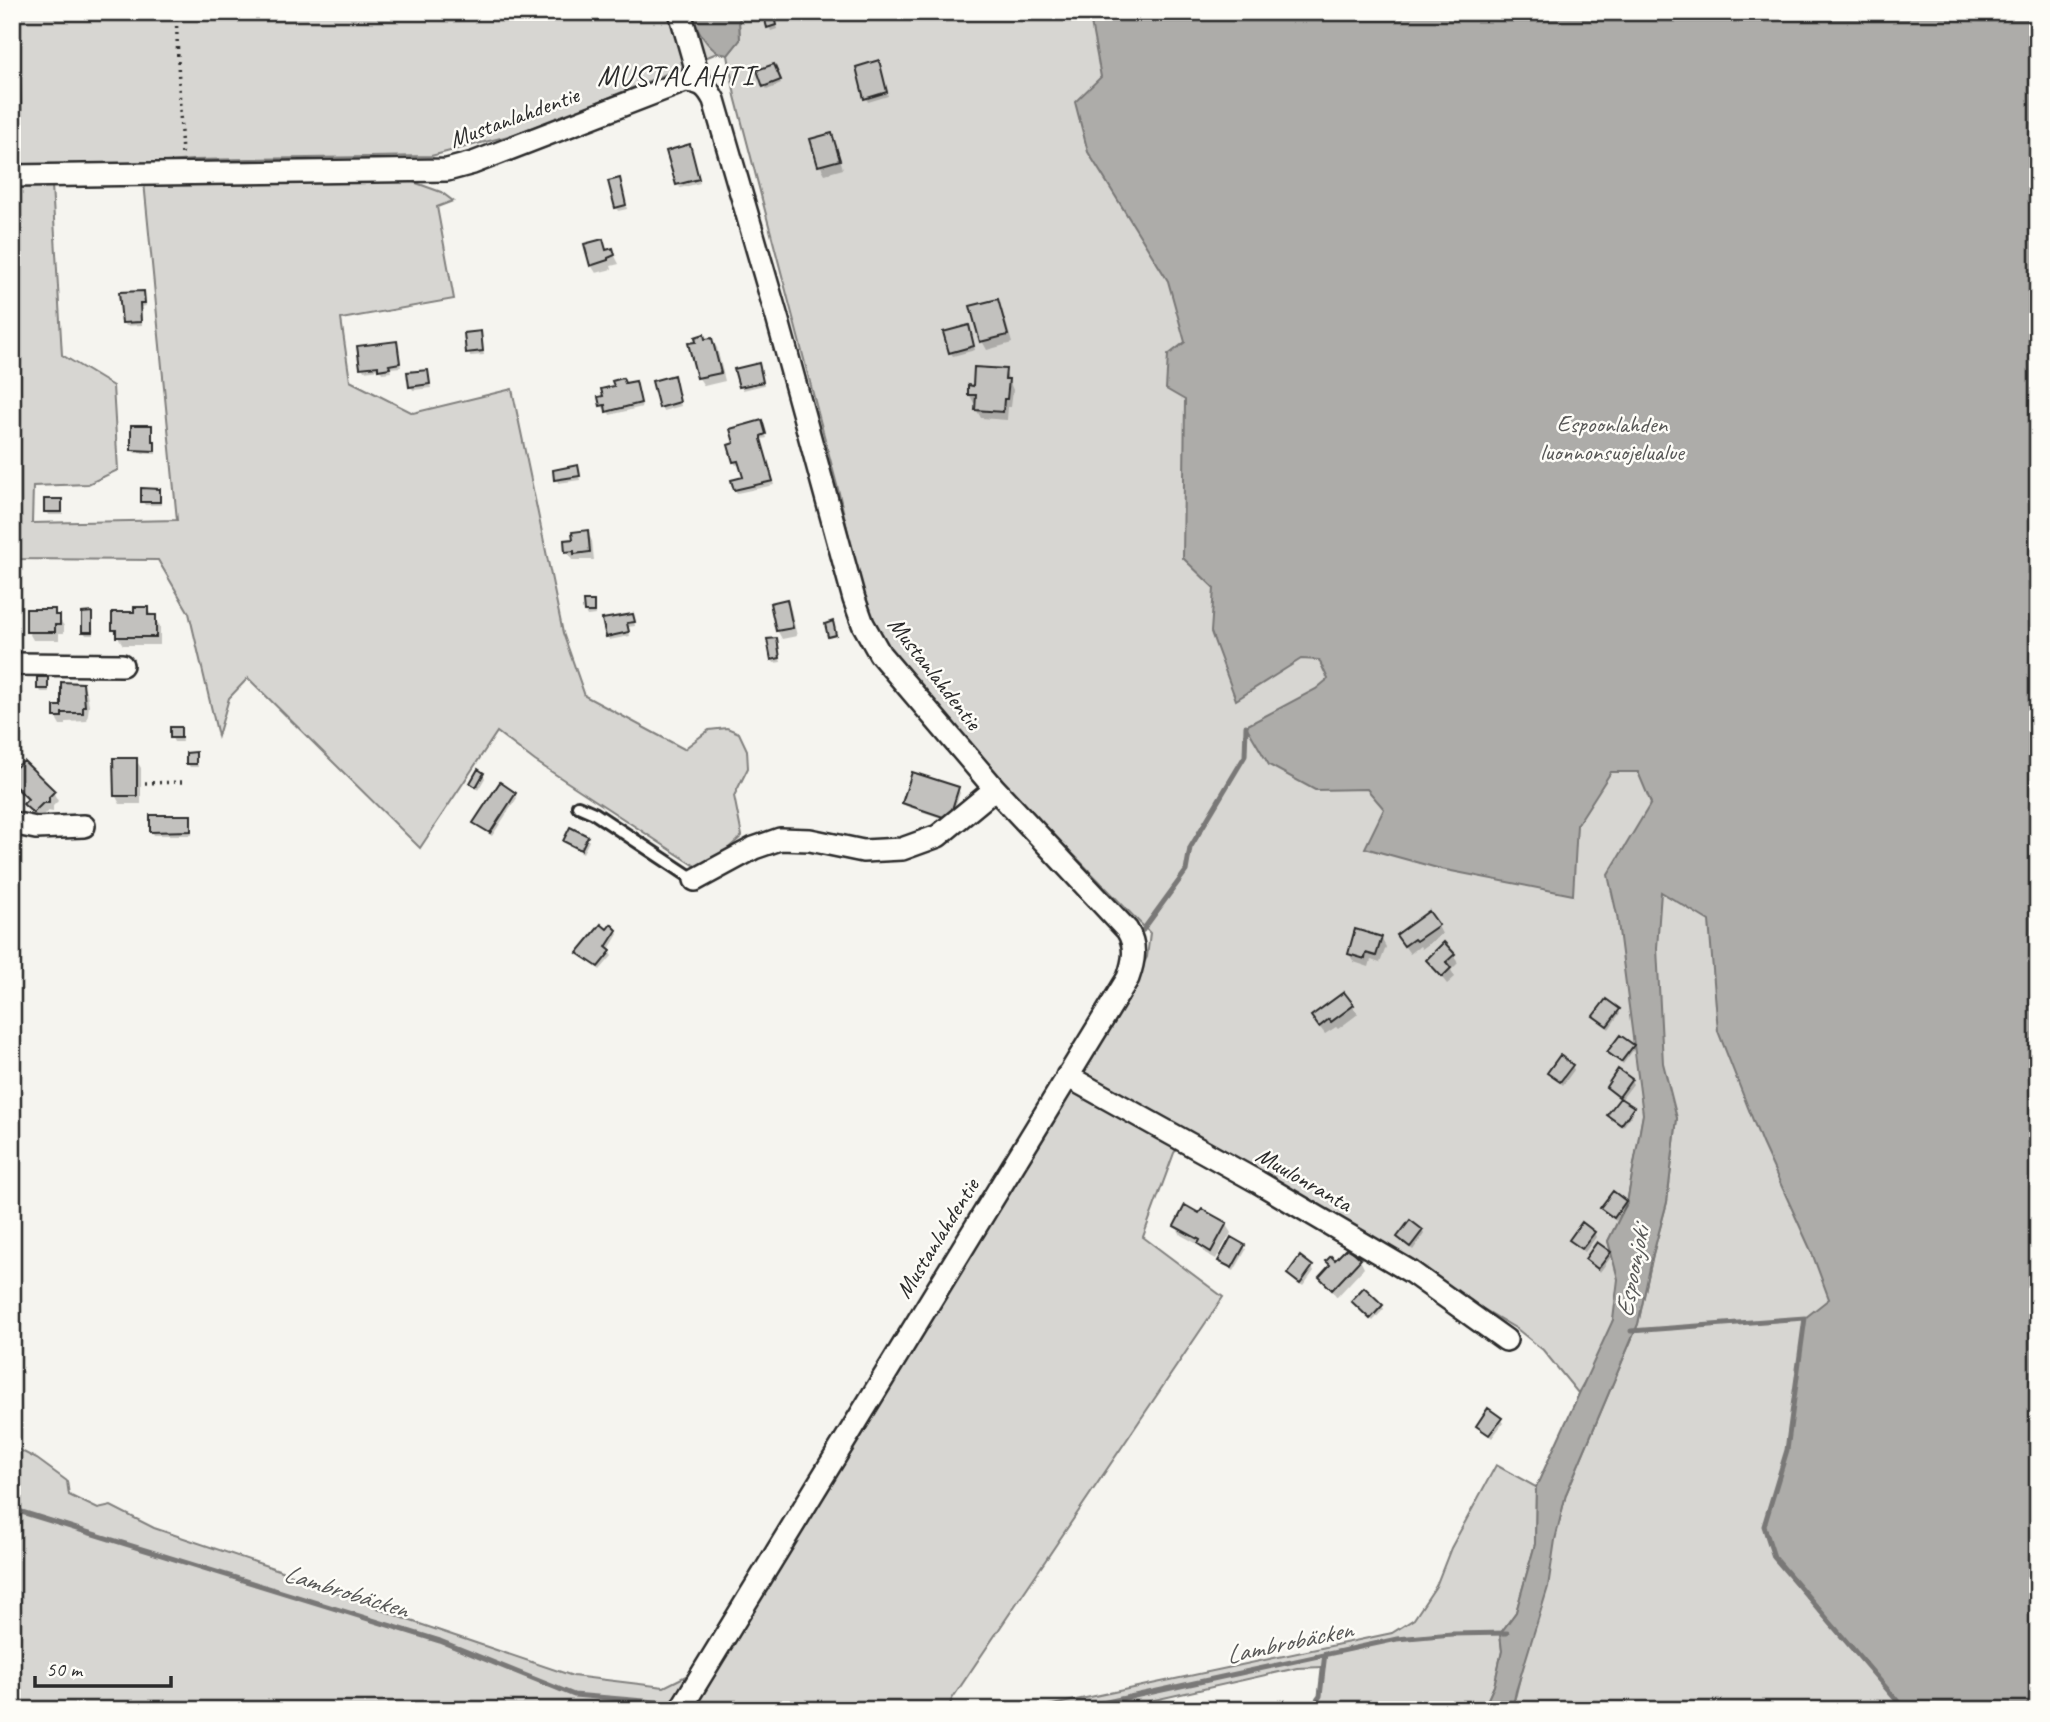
<svg xmlns="http://www.w3.org/2000/svg" width="2050" height="1722" viewBox="0 0 2050 1722" font-family="Caveat,sans-serif">
	<style>
		.green { fill: #d7d6d2; stroke: #81807e; stroke-width: 2 }
		.water { fill: #adaca9; stroke: #797877; stroke-width: 2 }
		.shadow { fill: #0003 }
		.lines { fill: none; stroke-linecap: round; stroke-linejoin: round }
		.stream { stroke: #797877; stroke-width: 5 }
		.building { fill: #c2c1be; stroke: #2b2b2b; stroke-width: 2 }
		.lane-casing { stroke: #2b2b2b; stroke-width: 16 }
		.street-casing { stroke: #2b2b2b; stroke-width: 26 }
		.path { stroke: #2b2b2b; stroke-width: 3.5; stroke-dasharray: 2 5; stroke-linecap: butt }
		.lane { stroke: #fdfcf7; stroke-width: 10 }
		.street { stroke: #fdfcf7; stroke-width: 21 }
		.labels { text-anchor: middle; dominant-baseline: central; stroke-width: 5; stroke-linejoin: round; paint-order: stroke }
		.street-label { font-size: 24px; fill: #2b2b2b; stroke: #fdfcf7 }
		.park-label { font-size: 24px; fill: #565655; stroke: #fdfcf7 }
		.water-label { font-size: 26px; font-style: italic; fill: #585857; stroke: #fdfcf7 }
		.quarter-label { font-size: 28px; letter-spacing: 2px; fill: #2b2b2b; stroke: #fdfcf7 }
	</style>
	<rect width="100%" height="100%" fill="#f5f4ef"/>
	<filter id="ink" filterUnits="userSpaceOnUse"><feTurbulence type="fractalNoise" baseFrequency=".0143" numOctaves="2"/><feDisplacementMap in="SourceGraphic" scale="14" xChannelSelector="R" yChannelSelector="G"/><feConvolveMatrix kernelMatrix="1 2 1 2 8 2 1 2 1" color-interpolation-filters="sRGB"/></filter>
	<g filter="url(#ink)">
		<path class="green" d="M12,12H691L698,31L717,53L569,114L512,135L431,156L192,160L140,164L12,166Z
			M742,12H2038V1710H1512L1566,1494L1638,1324L1653,1254L1667,1202L1677,1118L1643,1115L1627,1203L1608,1241C1611,1253 1617,1266 1618,1279C1622,1317 1597,1361 1578,1393L1543,1350L1517,1329L1271,1182L1186,1135L1174,1153L1143,1237L1223,1297L952,1699L948,1710H12V1446L37,1459L67,1481L69,1495L98,1509L111,1506L154,1528L282,1571L411,1621L573,1676L664,1687L688,1675L705,1685L1054,1122L1127,996L1147,957L1150,933L994,773L887,651L863,598L839,493L735,96L728,55L740,40L739,21Z
			M405,179L441,192L453,201L437,207L454,299L341,319L350,381L413,413L512,389L563,633L585,696L684,749L709,730L727,728L739,733L747,750L748,768L734,796L742,836L703,871L535,761L497,732L420,848L248,678L229,698L218,736L189,613L158,560L12,559V185H52L62,355L113,386L118,470L88,484L33,486L32,523L177,520L144,182Z
			M1496,1465L1536,1487L1535,1544L1516,1612L1500,1634L1502,1651L1494,1686L1483,1710H1310L1320,1696L1323,1667L1297,1668L1110,1710H1029L1392,1633L1414,1619L1436,1586L1451,1548Z"/>
		<path class="water" d="M691,12H742L739,21L740,40L728,55C708,54 697,29 691,12Z
			M1089,12H2038V1703L2013,1710H1905L1774,1557L1764,1526L1787,1450L1805,1318L1829,1299L1812,1253L1762,1143L1718,1031L1709,921L1661,892L1657,948L1663,1063L1677,1118L1667,1202L1653,1254L1638,1324L1566,1494L1555,1540L1548,1587L1516,1691L1512,1710H1483L1494,1686L1502,1651L1500,1634L1516,1612L1535,1544L1536,1487L1613,1320L1618,1279L1608,1241L1627,1203L1643,1114L1617,915L1608,875L1651,803L1638,772H1611L1577,825L1573,895L1441,869L1365,848L1384,809L1367,789L1315,790L1269,765L1246,726L1316,689L1328,679L1319,660L1301,659L1236,700L1211,632L1214,588L1183,558L1185,400L1166,389L1168,355L1185,342L1168,281L1088,152L1075,102L1101,77Z"/>
		<path class="shadow" d="M773,14L777,29L771,31L769,27Z
			M880,66L888,96L868,102L866,98Z
			M775,69L781,84L767,90L759,71Z
			M832,135L836,144L843,169L825,174L820,165Z
			M691,150L700,183L680,188L669,152Z
			M621,184L627,209L618,211L616,207Z
			M602,241L607,251L612,250L619,264L611,266L612,269L596,273L591,265Z
			M143,293L146,306L141,307L142,325L126,326L124,323Z
			M997,301L1002,309L1012,343L987,350L982,341Z
			M970,331L975,350L953,356L951,353Z
			M480,333L484,355L470,356L466,335Z
			M712,340L717,348L725,381L704,386L699,378L691,345Z
			M396,343L401,367L390,368L391,372L382,373L380,369L364,371L362,367Z
			M760,369L764,385L743,390L736,370Z
			M427,371L431,388L413,390L411,386Z
			M1005,371L1013,390L1011,407H1008L1007,420L981,418L976,409L977,403H974L969,394Z
			M675,381L681,406L663,411L661,407Z
			M625,385L637,386L642,407L610,415L607,408L604,409L602,405L616,388Z
			M763,426L767,438L762,439V444L774,485L737,493L735,490L745,478L741,464L736,465L734,462L737,444Z
			M151,427L156,454L135,453L133,450Z
			M577,467L580,480L558,483L555,471Z
			M159,491L161,505H145L142,501Z
			M61,501L63,515H48L46,511Z
			M587,532L592,541L594,560H572L567,551L575,540Z
			M787,601L791,610L797,636L782,639L777,630Z
			M593,603L595,615L587,616L585,612Z
			M147,609L160,626V645H123L114,630L135,614Z
			M54,611L64,626V633H59V640H33L28,631Z
			M91,614L94,635H86L84,632Z
			M634,619L635,626L628,627L630,636L609,640L604,621Z
			M776,640L781,662L774,663L772,659Z
			M47,679L49,692H41L39,688Z
			M82,684L87,693L89,706L87,721L66,722V725H60L55,716Z
			M180,729L182,742H174L172,738Z
			M195,754L198,767H190L187,763Z
			M136,760L141,768V804H120L115,795Z
			M483,774L485,778L478,790L472,783Z
			M12,775L53,792L58,801L53,806V812L48,811L39,820L26,804L28,801L14,787Z
			M958,789L960,793L950,821L906,806L903,802Z
			M515,794L517,798L492,836L478,827L475,823Z
			M190,816L192,835H154L152,831Z
			M587,838L589,841L583,853L567,844L565,841Z
			M1438,926L1442,934L1422,949L1420,946L1410,954L1403,944Z
			M607,931H616L618,934L608,951L612,956L600,970L580,953Z
			M1381,938L1386,947L1380,963L1371,960L1369,967L1354,962L1349,954Z
			M1453,955L1458,963L1451,970L1455,977L1447,984L1428,960Z
			M1344,994L1358,1014L1338,1029L1336,1027L1325,1034L1318,1025Z
			M1618,1010L1620,1013L1609,1029L1595,1016Z
			M1632,1046L1634,1049L1623,1064L1609,1052Z
			M1572,1066L1574,1070L1563,1085L1549,1073Z
			M1631,1081L1633,1084L1621,1100L1634,1112L1623,1127L1610,1115L1621,1099L1608,1087Z
			M1625,1202L1627,1206L1616,1221L1602,1209Z
			M1226,1225L1231,1233L1216,1259L1205,1253L1201,1246L1181,1235L1176,1226Z
			M1422,1231L1424,1234L1413,1250L1399,1237Z
			M1594,1233L1596,1237L1585,1252L1571,1240Z
			M1244,1246L1246,1250L1234,1271L1222,1264L1220,1260Z
			M1609,1253L1611,1257L1600,1272L1587,1259Z
			M1360,1260L1364,1268L1337,1297L1321,1277L1335,1262Z
			M1312,1267L1314,1271L1303,1286L1289,1274Z
			M1355,1304L1382,1306L1384,1309L1373,1321Z
			M1500,1419L1503,1423L1492,1438L1478,1426Z"/>
		<g class="lines">
			<path class="stream" d="M1143,930L1186,871L1190,848L1245,756L1246,726
				M1631,1331L1805,1318L1787,1450L1764,1526L1774,1557L1905,1710
				M12,1509L440,1641L574,1695L667,1703
				M700,1703L763,1710
				M1070,1710L1397,1639L1452,1634L1507,1633
				M1310,1710L1320,1696L1325,1653"/>
		</g>
		<path class="building" d="M763,12H773L776,25L767,28Z
			M879,60L887,92L864,99L856,67Z
			M774,64L781,80L763,87L757,70Z
			M832,133L840,160L818,166L810,139Z
			M690,144L699,179L676,185L666,151Z
			M620,178L626,205L615,208L608,181Z
			M603,239L606,250L613,248L615,255L608,258V260L590,266L584,244Z
			M144,291L145,303H140L141,322L122,323L119,292Z
			M998,299L1008,335L980,342L970,306Z
			M969,325L974,346L949,353L943,332Z
			M481,331L483,351L466,353L464,333Z
			M704,334L705,339L712,338L721,373L697,378L688,343L696,342L695,337Z
			M397,341L400,363L389,365L390,368L378,370V366L360,368L357,346Z
			M759,363L763,382L739,387L734,369Z
			M974,367L1006,369L1005,379H1009L1007,399H1004L1003,412L975,410L976,395H968V385L973,386Z
			M428,370L430,384L409,387L407,372Z
			M674,375L680,402L659,408L652,381Z
			M623,378L625,383L636,381L641,403L606,412L605,405L600,406L598,397L603,396L601,389L614,386L612,381Z
			M762,420L766,434L761,436V439L773,481L734,490L731,480L743,477L738,461L733,462L728,445L734,443L730,429Z
			M131,425H152V441H155V451L131,450Z
			M578,465L580,476L554,480L553,470Z
			M141,488L160,489V502H141Z
			M44,499H62V512H44Z
			M588,530L590,552L574,554V551L565,552L564,540L573,539L572,532Z
			M787,599L793,628L776,631L770,603Z
			M583,601H594V612H584Z
			M134,607H148V615H156V637H116V630H112V612H134Z
			M26,609H55V615H60V625H55V632H26Z
			M92,612V632H82V613Z
			M633,614L635,622L627,623L629,632L606,637L602,619Z
			M833,621L836,635L828,637L825,624Z
			M777,638L780,658L771,660L767,639Z
			M37,677H48V689H37Z
			M61,682L83,683L85,706H83V713H62V717H54V706H61Z
			M170,727H181V738H170Z
			M196,752V764H186V753Z
			M113,758H137V796H114Z
			M24,761L55,791L49,797V803H43L33,813L23,804L28,799L12,783V770Z
			M478,769L484,773L476,787L470,783Z
			M912,772L959,787L949,819L902,803Z
			M500,782L516,793L490,833L473,823Z
			M150,815H191V831L150,832Z
			M570,827L588,836L581,850L563,841Z
			M1429,911L1439,925L1416,941L1414,939L1404,946L1396,935Z
			M601,924L607,929L611,924L617,930L606,947L611,951L598,967L577,953Z
			M1355,929L1382,937L1376,956L1366,953L1365,959L1348,954Z
			M1444,942L1455,954L1446,962L1451,968L1442,977L1426,960Z
			M1344,992L1354,1005L1331,1022L1329,1019L1319,1027L1311,1016Z
			M1606,999L1620,1009L1607,1026L1593,1016Z
			M1620,1035L1634,1045L1621,1062L1607,1052Z
			M1560,1055L1573,1065L1560,1082L1547,1073Z
			M1618,1069L1632,1079L1619,1097L1606,1087Z
			M1620,1098L1634,1107L1621,1125L1607,1115Z
			M1613,1191L1626,1201L1614,1218L1600,1208Z
			M1185,1205L1199,1213L1202,1209L1227,1223L1211,1252L1198,1244L1200,1240L1174,1226Z
			M1410,1220L1423,1230L1410,1247L1397,1237Z
			M1582,1222L1595,1232L1582,1249L1569,1240Z
			M1231,1237L1245,1245L1232,1268L1218,1261Z
			M1597,1242L1611,1252L1598,1269L1585,1259Z
			M1348,1247L1361,1259L1332,1290L1319,1277L1330,1265L1326,1261L1331,1256L1335,1260Z
			M1300,1256L1313,1266L1300,1284L1287,1274Z
			M1364,1287L1383,1305L1370,1319L1351,1301Z
			M1488,1408L1502,1418L1489,1435L1476,1426Z"/>
		<g class="lines">
			<g class="lane-casing">
				<path id="lane" d="M12,19L15,176
					M578,806L594,813L695,880"/>
			</g>
			<g class="street-casing">
				<path id="street" d="M680,12L700,82
					M12,176L447,170L473,163L685,81C701,82 706,85 714,100L778,321L854,599L863,624L880,654L995,789L1127,930C1137,946 1134,961 1128,978L680,1710
					M12,664L122,665
					M12,823L36,828L84,826
					M695,880L754,848L780,839L810,840L863,851L902,849L938,836L995,789
					M1067,1076L1258,1182L1411,1272L1506,1340"/>
			</g>
			<path class="path" d="M176,12L182,157
				M145,783L183,782"/>
			<use href="#lane" class="lane"/>
			<use href="#street" class="street"/>
		</g>
	</g>
	<g class="labels">
		<g class="street-label">
			<text transform="translate(514 117) rotate(-20)">Mustanlahdentie</text>
			<text transform="translate(935 673) rotate(52)">Mustanlahdentie</text>
			<text transform="translate(1304 1179) rotate(30)">Muulonranta</text>
			<text transform="translate(937 1238) rotate(-58)">Mustanlahdentie</text>
		</g>
		<g class="park-label">
			<text x="1612" y="424">Espoonlahden<tspan x="1612" dy="28">luonnonsuojelualue</tspan></text>
		</g>
		<g class="water-label">
			<text transform="translate(1632 1272) rotate(-79)">Espoonjoki</text>
			<text transform="translate(346 1591) rotate(17)">Lambrobäcken</text>
			<text transform="translate(1289 1642) rotate(-12)">Lambrobäcken</text>
		</g>
		<g class="quarter-label">
			<text x="676" y="75">MUSTALAHTI</text>
		</g>
	</g>
	<rect width="2050" height="1722" fill="none" stroke="#fdfcf7" stroke-width="42"/>
	<rect x="21" y="21" width="2008" height="1680" fill="none" stroke="#2b2b2b" stroke-width="2.5" filter="url(#ink)"/>
	<path d="M35 1676v10h136v-10" fill="none" stroke="#2b2b2b" stroke-width="3.5"/>
	<text x="46" y="1676" font-size="21" fill="#2b2b2b" stroke="#fdfcf7" stroke-width="5" paint-order="stroke">50 m</text>
</svg>
